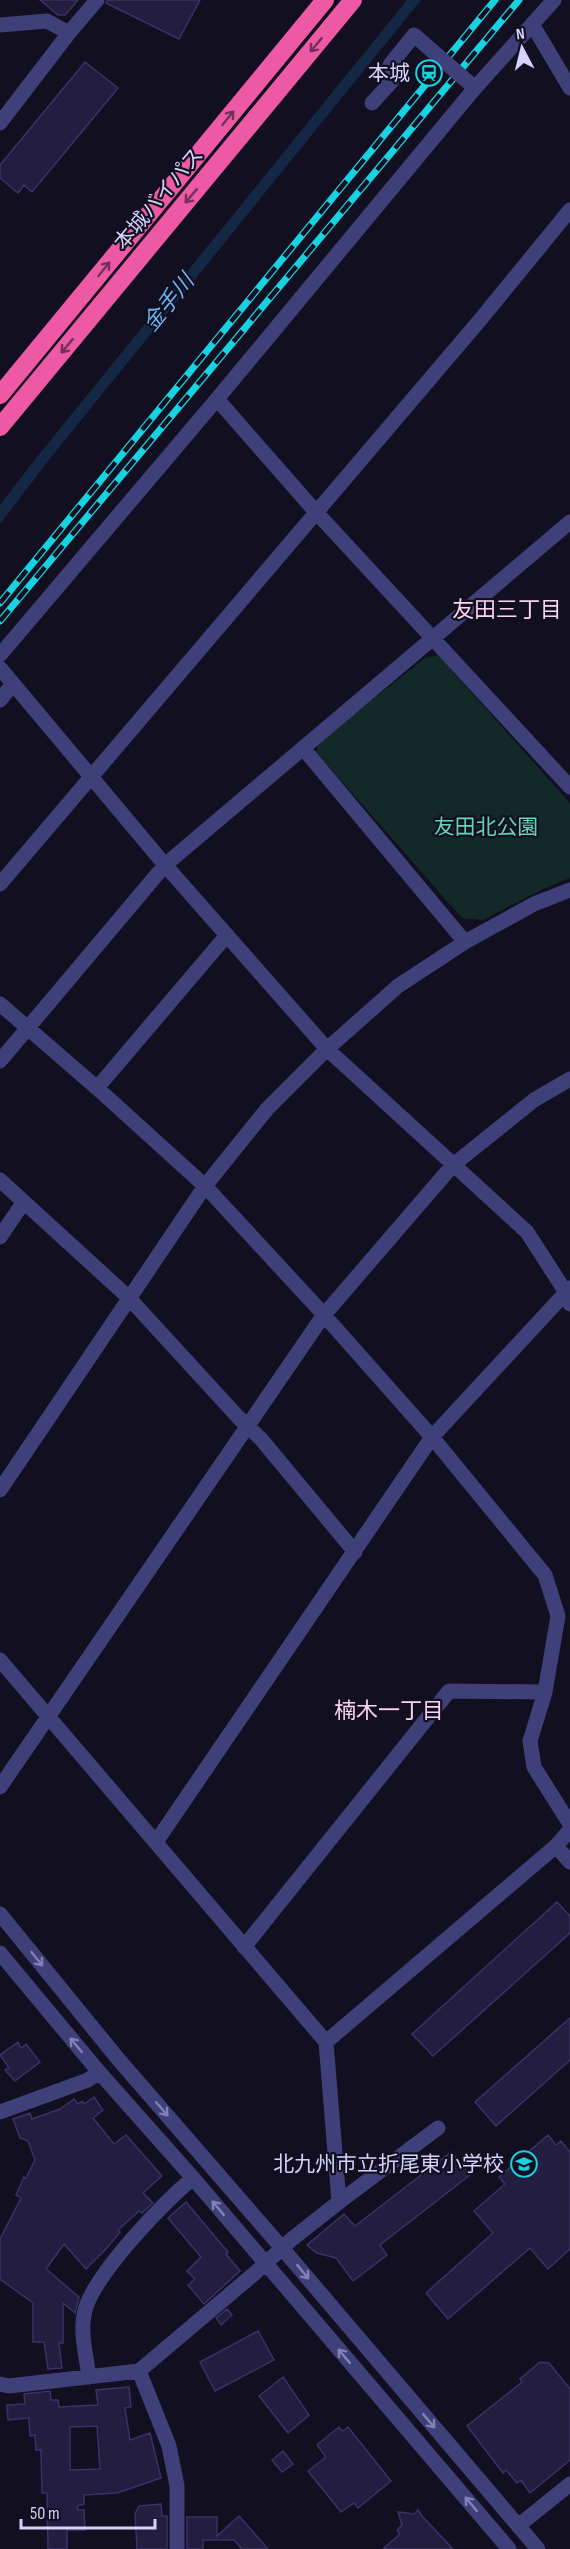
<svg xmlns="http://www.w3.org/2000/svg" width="570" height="2549" viewBox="0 0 570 2549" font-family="'Sofia Sans Condensed','Noto Sans JP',sans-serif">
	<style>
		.green { fill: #132927 }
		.water { fill: #142845 }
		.building { fill: #231d3f; stroke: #3b3168; stroke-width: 1.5; fill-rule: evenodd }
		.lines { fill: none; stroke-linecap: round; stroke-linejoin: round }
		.minor { stroke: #3f3f7a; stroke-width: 15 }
		.highway { stroke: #ee59a5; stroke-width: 18 }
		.rail-casing { stroke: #17d3e2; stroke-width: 7 }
		.rail { stroke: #110f20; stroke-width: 4.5; stroke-dasharray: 14; stroke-linecap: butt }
		.minor-bridge { stroke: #3f3f7a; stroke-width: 15 }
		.oneway { stroke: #74305c }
		.oneway2 { stroke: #8281b4 }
		.labels { text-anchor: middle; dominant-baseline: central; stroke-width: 4.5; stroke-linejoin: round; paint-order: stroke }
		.poi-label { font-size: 21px; fill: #d5d2fb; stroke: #110f20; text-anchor: end }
		.street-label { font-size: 21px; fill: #d5d2fb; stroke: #110f20 }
		.park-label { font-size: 21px; fill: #66d3b4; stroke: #110f20 }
		.water-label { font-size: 22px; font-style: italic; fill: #6ab6f0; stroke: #110f20 }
		.neighbourhood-label { font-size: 22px; fill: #fbd4ee; stroke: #110f20 }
	</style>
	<rect width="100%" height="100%" fill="#110f20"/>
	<path class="green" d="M438,655L570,803V878L543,889L483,920L462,918L316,752L319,742L425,658Z"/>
	<path class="water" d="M407,0H421L52,456L0,524V505L33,462Z"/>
	<path class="building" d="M40,0H78L65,15H58Z
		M107,0H200L179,39L106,3Z
		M85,62L118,88L32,192L24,185L18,193L0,178V165Z
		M557,1902L570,1916V1933L433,2056L412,2034Z
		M570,2018V2060L496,2126L475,2102Z
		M18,2042L21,2048L26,2044L40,2062L15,2081L5,2070L9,2068L0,2055Z
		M94,2097L103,2110L93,2118L114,2144L126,2135L162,2176L143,2193L153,2203L142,2213L139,2211L118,2230L120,2232L106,2249L86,2269L64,2244L46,2269L79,2297L75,2313L63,2303V2343H59L62,2368L48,2369L44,2342H33V2303L0,2279V2239L21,2198L16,2195L24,2177L26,2178L35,2160L28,2141L20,2138L13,2119L30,2113L32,2119L60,2109L74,2099L78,2104L82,2101L84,2104Z
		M548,2135L556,2145L561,2141L570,2152V2249L548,2269L530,2248L448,2319L426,2293L493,2233L474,2211L505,2184L499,2177Z
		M451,2152L470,2175L380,2245L387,2255L353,2281L336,2258L317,2253L307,2245L344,2214L355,2226Z
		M186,2202L228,2252L226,2254L240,2271L204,2304L188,2285L195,2279L187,2271L201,2257L168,2218Z
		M227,2309L232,2315L221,2325L216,2318Z
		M258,2331L274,2360L215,2391L200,2362Z
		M540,2362L549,2363L570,2389V2460L530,2493L521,2480L517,2483L506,2470L503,2473L467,2426L522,2382L520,2379Z
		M283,2377L309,2415L288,2433L259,2396Z
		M129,2387L131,2407L125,2408L130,2440L150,2433L161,2478L117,2493L84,2495V2504L77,2506L78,2510H84L85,2530H67V2549H48L47,2493H42L41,2450H36L35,2435L30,2436L29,2418L8,2420L7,2405L25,2404L24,2394L50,2391L51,2400H58L59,2407L98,2405L96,2390ZM97,2426L100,2469L70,2470V2427Z
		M339,2427L342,2431L348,2427L391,2481L358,2508L354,2503L341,2512L308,2471L326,2457L317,2445Z
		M283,2451L293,2464L282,2472L272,2460Z
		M161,2504L162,2516H167V2549H137L135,2514L139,2506Z
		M418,2510L422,2516L453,2549H383L400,2534L397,2530L402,2525L398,2512L414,2514Z
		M239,2516L268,2549H242L234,2540H203V2549H187V2517H217V2536Z"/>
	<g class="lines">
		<path class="minor" d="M532,24L570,88
			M0,25L47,21L69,33
			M0,123L69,33L97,0
			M217,399L315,511L570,787
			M0,655L217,399L475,88L554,0
			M0,668L165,865L327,1049L527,1232L565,1291L570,1304
			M0,700L13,684
			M303,748L465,942
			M0,884L480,320L570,210
			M0,1004L97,1088L205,1186L315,1305L432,1437L545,1575L558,1616L545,1692L530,1741L534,1767L570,1824
			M0,1061L165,865L570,522
			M97,1088L227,935
			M0,1180L128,1297L238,1417L261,1439L355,1552
			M0,1237L23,1203
			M0,1490L205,1186L267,1109L327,1049L398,986L465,942L534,904L570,890
			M0,1660L326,2042
			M0,1787L323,1316L453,1165L534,1100L570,1079
			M156,1842L432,1437L570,1288
			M556,1846L570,1862
			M0,1914L119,2060L282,2248L538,2549
			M244,1947L449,1691L545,1692
			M0,1953L99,2072L193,2178L509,2549
			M0,2112L88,2080L99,2072
			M339,2202L438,2128
			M139,2371L169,2446L177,2486V2549
			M89,2377C86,2354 78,2327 87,2304C102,2267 162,2204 193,2178
			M0,2384L9,2386L139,2371L255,2273L292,2239L339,2202L326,2042L556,1846L570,1830
			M518,2526L570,2484"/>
		<path class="highway" d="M0,395L325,0
			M0,427L353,0"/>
		<g class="rail-casing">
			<path id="rail" d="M0,603L495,0
				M0,621L519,0"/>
		</g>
		<use href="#rail" class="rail"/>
		<path class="minor-bridge" d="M372,103L392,81L390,65L414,35L475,88"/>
	</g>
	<defs><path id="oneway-shaft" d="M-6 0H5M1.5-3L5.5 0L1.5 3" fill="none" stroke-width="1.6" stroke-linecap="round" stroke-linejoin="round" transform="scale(1.5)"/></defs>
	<g class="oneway">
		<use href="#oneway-shaft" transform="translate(316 45) rotate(130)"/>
		<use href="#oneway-shaft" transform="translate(228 118) rotate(-51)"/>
		<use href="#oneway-shaft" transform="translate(191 196) rotate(130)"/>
		<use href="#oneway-shaft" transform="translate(104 269) rotate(-51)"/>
		<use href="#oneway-shaft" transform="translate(67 346) rotate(130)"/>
	</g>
	<g class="oneway2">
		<use href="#oneway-shaft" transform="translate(37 1959) rotate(51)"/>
		<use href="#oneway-shaft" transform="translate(76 2045) rotate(-130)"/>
		<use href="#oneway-shaft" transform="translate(162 2109) rotate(49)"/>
		<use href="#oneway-shaft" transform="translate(218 2208) rotate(-130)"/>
		<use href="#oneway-shaft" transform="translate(303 2272) rotate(50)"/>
		<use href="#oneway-shaft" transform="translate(344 2356) rotate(-130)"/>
		<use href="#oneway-shaft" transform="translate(429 2421) rotate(50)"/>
		<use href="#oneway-shaft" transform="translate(471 2504) rotate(-130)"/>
	</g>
	<defs>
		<g id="station-ring" transform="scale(1.35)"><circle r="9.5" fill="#110f20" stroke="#17d3e2" stroke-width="1.5"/><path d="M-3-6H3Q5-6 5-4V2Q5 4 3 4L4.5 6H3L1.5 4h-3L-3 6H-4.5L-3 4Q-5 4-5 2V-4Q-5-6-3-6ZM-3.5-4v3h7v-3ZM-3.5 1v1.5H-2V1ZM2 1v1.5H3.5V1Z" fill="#17d3e2"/></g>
		<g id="school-ring" transform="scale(1.35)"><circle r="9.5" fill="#110f20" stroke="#17d3e2" stroke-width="1.5"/><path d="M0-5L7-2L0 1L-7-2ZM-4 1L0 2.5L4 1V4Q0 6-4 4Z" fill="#17d3e2"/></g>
	</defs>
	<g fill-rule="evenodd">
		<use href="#station-ring" x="429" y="73"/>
		<use href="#school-ring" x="524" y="2164"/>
	</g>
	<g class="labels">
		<g class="poi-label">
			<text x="410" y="73">本城</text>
			<text x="504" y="2164">北九州市立折尾東小学校</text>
		</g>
		<g class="street-label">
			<text transform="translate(159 199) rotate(-50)">本城バイパス</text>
		</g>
		<g class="park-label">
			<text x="486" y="827">友田北公園</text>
		</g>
		<g class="water-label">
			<text transform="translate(169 303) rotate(-51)">金手川</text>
		</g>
		<g class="neighbourhood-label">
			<text x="507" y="610">友田三丁目</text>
			<text x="389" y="1711">楠木一丁目</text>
		</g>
	</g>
	<g transform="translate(522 48) rotate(353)" stroke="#110f20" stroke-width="4.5" paint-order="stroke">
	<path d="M0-4.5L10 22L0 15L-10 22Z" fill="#d5d2fb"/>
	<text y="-9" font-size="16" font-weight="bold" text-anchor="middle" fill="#d5d2fb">N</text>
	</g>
	<path d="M21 2519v9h134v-9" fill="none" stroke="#d5d2fb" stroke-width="3"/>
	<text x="30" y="2519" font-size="18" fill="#d5d2fb" stroke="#110f20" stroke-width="4.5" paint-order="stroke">50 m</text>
</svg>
